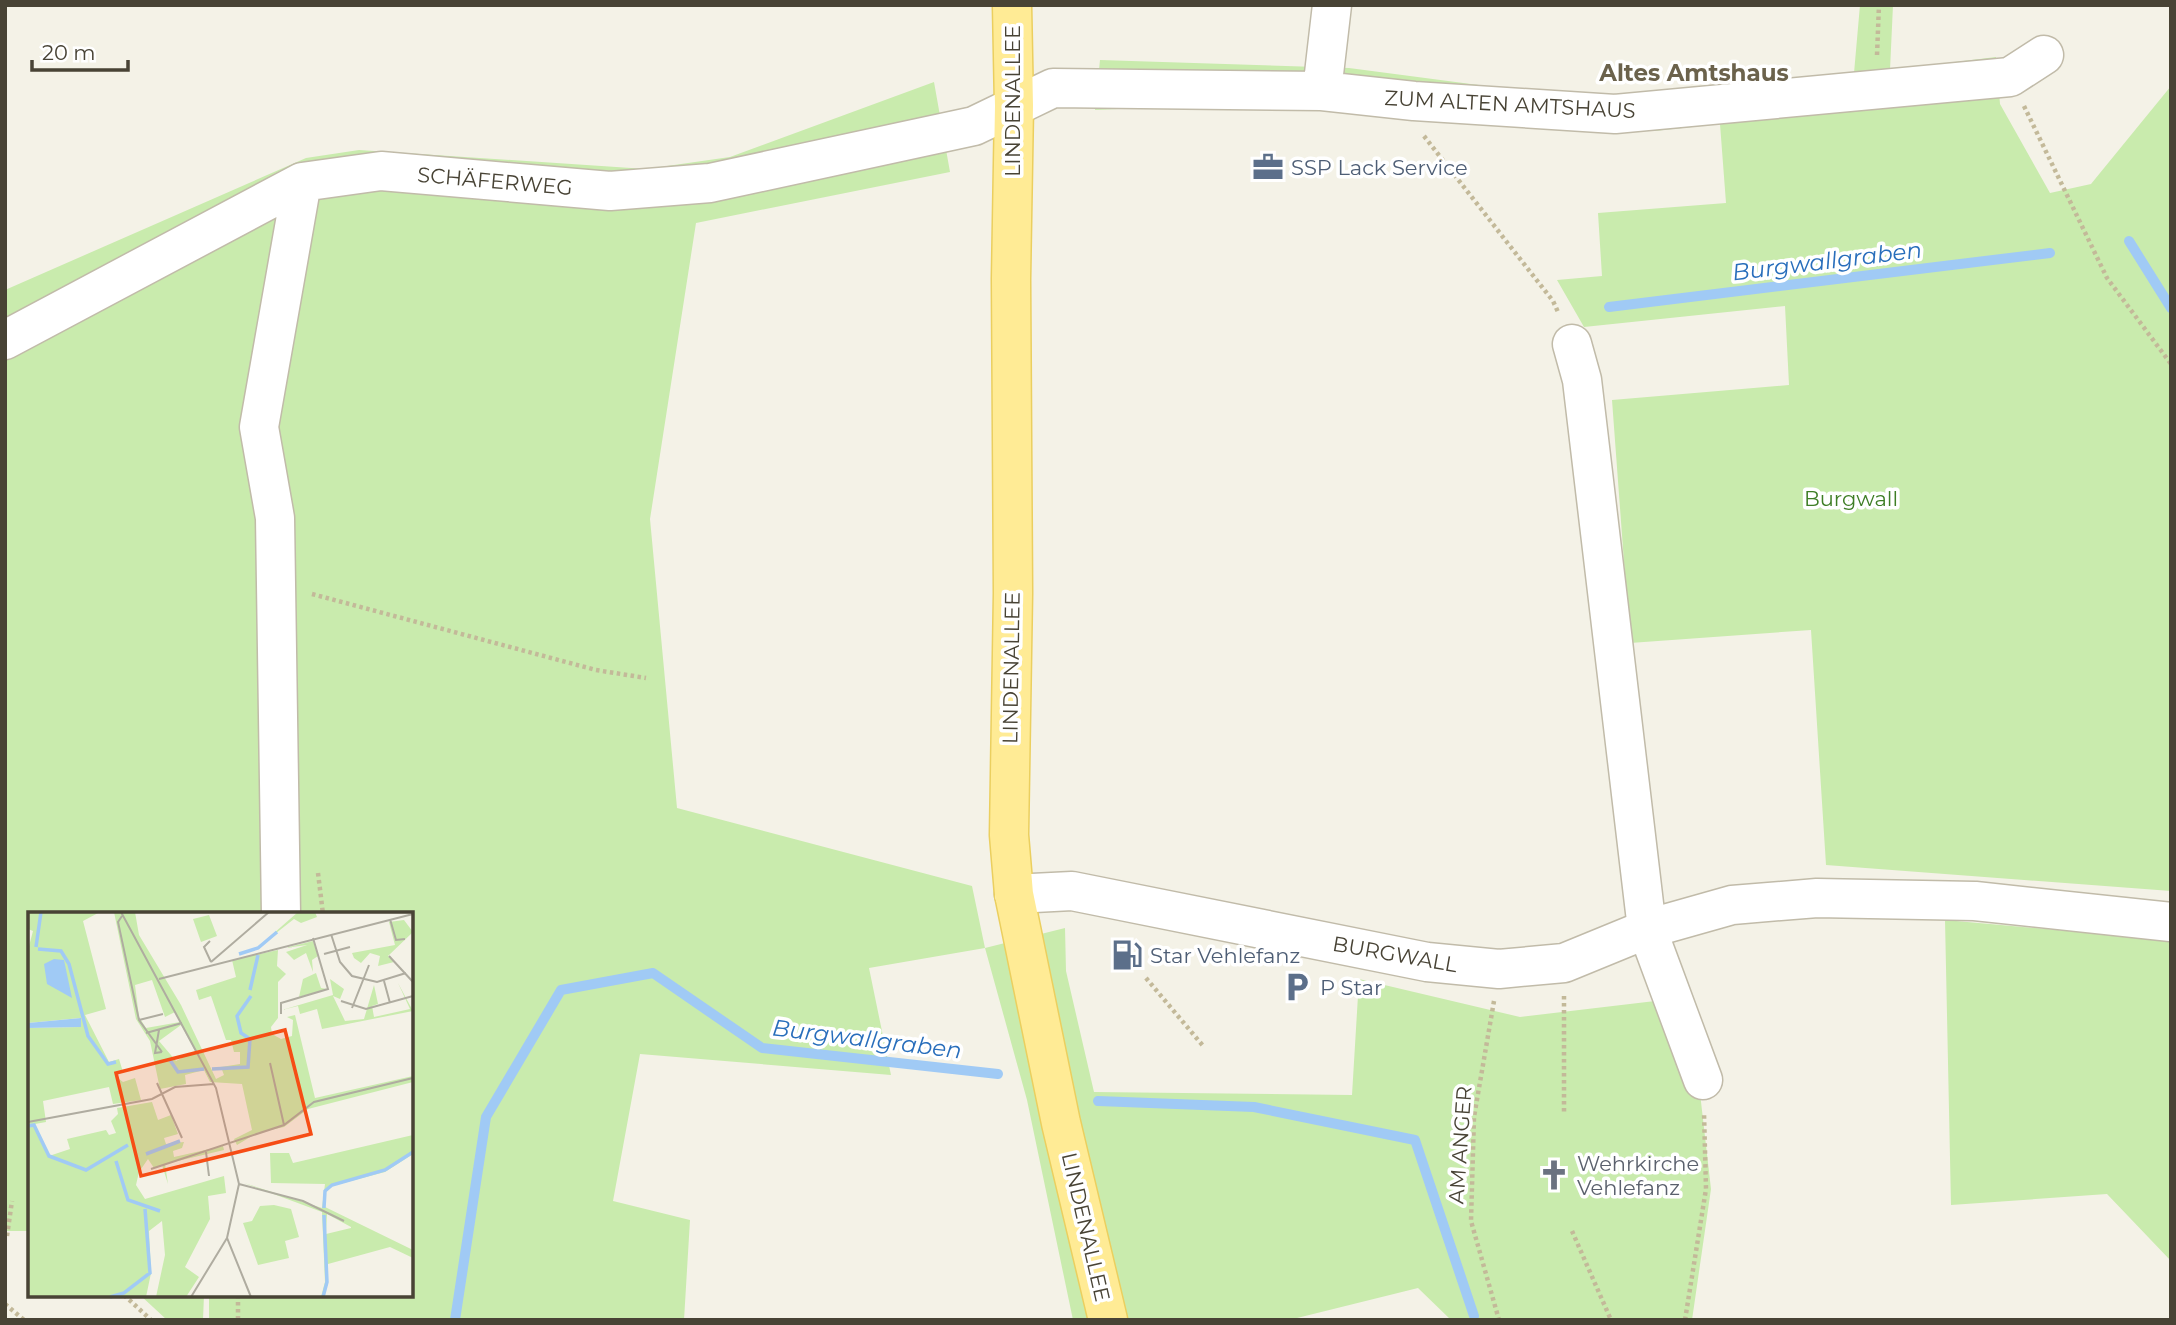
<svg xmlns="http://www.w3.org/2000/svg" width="2176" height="1325" viewBox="0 0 2176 1325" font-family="Montserrat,sans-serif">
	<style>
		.green { fill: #c9ebad }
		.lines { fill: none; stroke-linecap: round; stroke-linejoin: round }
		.stream { stroke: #a0caf5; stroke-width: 10 }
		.minor-casing { stroke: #c1bba9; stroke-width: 41 }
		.major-casing { stroke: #ebcf5f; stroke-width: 41 }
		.path { stroke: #c3b999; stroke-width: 4.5; stroke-dasharray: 3.5 3.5; stroke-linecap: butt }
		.minor { stroke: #fff; stroke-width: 38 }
		.major { stroke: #ffeb95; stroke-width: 38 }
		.labels { text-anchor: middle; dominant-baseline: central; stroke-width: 7; stroke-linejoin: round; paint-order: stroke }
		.street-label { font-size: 21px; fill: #484335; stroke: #fff }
		.service-label { font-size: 21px; fill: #4e5e75; stroke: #fff; text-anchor: start }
		.park-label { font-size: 21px; fill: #3e7e25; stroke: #fff }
		.worship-label { font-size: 21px; fill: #5b616d; stroke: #fff; text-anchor: start }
		.neighbourhood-label { font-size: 23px; font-weight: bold; fill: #6b624c; stroke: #fff }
		.water-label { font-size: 23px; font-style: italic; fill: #286ebb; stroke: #fff }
		.inset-river { fill: none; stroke: #a0caf5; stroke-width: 3.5 }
		.inset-road { fill: none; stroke: #afaca0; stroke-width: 2 }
		.view { fill: #f64d15; fill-opacity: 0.15; stroke: #f64d15; stroke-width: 3.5 }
		.inset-edge { fill: none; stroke: #484335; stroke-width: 3.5 }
	</style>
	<rect width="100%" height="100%" fill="#f4f2e7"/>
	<path class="green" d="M1860,5H1893L1890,70L1996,57L2000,104L2050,193L2091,184L2171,86V891L1826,865L1811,630L1630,643L1612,400L1789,385L1785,306L1584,327L1557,280L1602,276L1598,213L1726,203L1720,124L1654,131L1236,104L1095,110L1100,60L1349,68L1608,102L1854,73Z
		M934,82L950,172L696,223L650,519L677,808L972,886L985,948L1065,928L1066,971L1094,1092L1352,1095L1359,979L1520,1017L1689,997L1711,1189L1692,1320H1451L1418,1288L1289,1320H1073L1027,1100L985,948L869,968L891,1075L640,1054L613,1201L690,1220L684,1320H209V1295H411V914H30V1231H5V290L306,158L359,150L646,169L730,157Z
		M1945,920L2171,940V1261L2107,1194L1951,1205Z
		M140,1295H204L203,1320H167Z"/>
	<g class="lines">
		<path class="stream" d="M2129,241L2171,308
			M1609,307L2050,253
			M1098,1101L1254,1107L1415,1140L1474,1316
			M455,1320L486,1117L561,990L653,973L762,1048L998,1074"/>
		<g class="minor-casing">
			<path id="minor" d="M1322,91L1332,5
				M5,340L302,182L381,171L610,191L710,183L974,126L1053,88L1322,91L1414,101L1615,114L2010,77L2044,55
				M1572,344L1582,380L1647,929L1703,1080
				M1014,894L1072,891L1427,962L1499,969L1564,963L1647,929L1732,905L1817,898L1975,901L2171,922
				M281,914L275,518L259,427L302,182"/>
		</g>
		<g class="major-casing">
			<path id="major" d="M1012,5L1014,106L1011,279L1013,593L1009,835L1014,894L1061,1123L1108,1320"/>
		</g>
		<path class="path" d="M1877,55L1879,5
			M2024,106L2107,278L2171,364
			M1424,136L1553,301L1558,312
			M312,594L596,670L646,678
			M318,873L323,914
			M1146,978L1204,1047
			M1564,996V1113
			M1494,1001L1474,1117L1471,1221L1499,1320
			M1572,1231L1611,1320
			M7,1236L12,1201
			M124,1295L151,1320
			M238,1295V1320
			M5,1304L24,1320
			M1685,1320L1706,1189L1704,1112"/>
		<use href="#minor" class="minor"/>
		<use href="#major" class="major"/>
	</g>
	<defs>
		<g id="office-bare" transform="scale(2.415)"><path d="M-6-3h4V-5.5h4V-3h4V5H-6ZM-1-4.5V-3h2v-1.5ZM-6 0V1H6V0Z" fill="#5c6f8a" stroke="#fff" stroke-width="2.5" paint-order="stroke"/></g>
		<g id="fuel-bare" transform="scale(2.415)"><path d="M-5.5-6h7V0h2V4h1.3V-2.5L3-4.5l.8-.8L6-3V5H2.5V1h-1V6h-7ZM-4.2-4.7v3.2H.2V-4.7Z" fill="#5c6f8a" stroke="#fff" stroke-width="2.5" paint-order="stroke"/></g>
		<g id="parking-bare" transform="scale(2.415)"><path d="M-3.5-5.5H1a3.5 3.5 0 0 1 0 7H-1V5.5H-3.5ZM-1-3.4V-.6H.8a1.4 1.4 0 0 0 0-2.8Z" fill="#5c6f8a" stroke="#fff" stroke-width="2.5" paint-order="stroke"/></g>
		<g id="church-bare" transform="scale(2.415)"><path d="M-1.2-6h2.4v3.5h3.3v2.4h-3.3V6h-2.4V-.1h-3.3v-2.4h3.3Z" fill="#6b7280" stroke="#fff" stroke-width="2.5" paint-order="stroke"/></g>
	</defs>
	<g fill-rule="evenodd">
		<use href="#office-bare" x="1268" y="167"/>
		<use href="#fuel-bare" x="1127" y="955"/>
		<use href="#parking-bare" x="1297" y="987"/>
		<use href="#church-bare" x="1554" y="1175"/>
	</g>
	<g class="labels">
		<g class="street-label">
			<text transform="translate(1012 101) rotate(-90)">LINDENALLEE</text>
			<text transform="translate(1510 104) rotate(3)">ZUM ALTEN AMTSHAUS</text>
			<text transform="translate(495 181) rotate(5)">SCHÄFERWEG</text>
			<text transform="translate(1011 668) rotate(-89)">LINDENALLEE</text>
			<text transform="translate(1395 954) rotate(10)">BURGWALL</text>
			<text transform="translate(1460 1145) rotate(-86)">AM ANGER</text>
			<text transform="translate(1086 1227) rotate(77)">LINDENALLEE</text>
		</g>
		<g class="service-label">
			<text x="1291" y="167">SSP Lack Service</text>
			<text x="1150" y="955">Star Vehlefanz</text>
			<text x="1320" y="987">P Star</text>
		</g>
		<g class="park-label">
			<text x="1851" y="498">Burgwall</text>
		</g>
		<g class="worship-label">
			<text x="1577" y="1163">Wehrkirche<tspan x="1577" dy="24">Vehlefanz</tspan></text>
		</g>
		<g class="neighbourhood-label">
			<text x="1694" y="73">Altes Amtshaus</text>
		</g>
		<g class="water-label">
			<text transform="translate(1827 261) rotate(-7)">Burgwallgraben</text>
			<text transform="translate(867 1039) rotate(7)">Burgwallgraben</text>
		</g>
	</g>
	<g transform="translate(28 912)">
		<rect width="385" height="385" fill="#f4f2e7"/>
		<path d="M0,0H72L55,9L78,97L57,103L81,150L91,147L95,160L87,164L95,170L107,166L113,188L85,192L81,175L15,189L18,210L7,212L21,244L42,237L39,227L78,218L81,223L88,221L83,209L90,202L89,196L124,190L130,208L143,203L150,222L136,226L138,232L156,230L154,236L145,239L146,245L195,234L196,238L137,252L140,272L134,253L126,256L120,247L111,260L108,273L117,287L196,264L198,281L180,284L182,307L157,355L171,365L158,385H128L137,343L134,309L121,319L123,361L118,385H0V116L53,115L52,106L0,111V38L5,19L0,17ZM86,0H107L111,23L153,93L188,167L196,163L193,155L212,152V140H206L203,128H198L183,84L171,88L168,78L208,65L204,48L250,38L249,54L258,62L250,70V106L243,115L244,122L253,127L264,124L265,108L259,105L267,103L287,186L385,164V170L280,197L256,215L229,221L209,233L206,227L224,218L214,172L182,170L176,158L157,163L158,172L132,177L122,129L108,107ZM124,68L137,105L147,100L152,110L118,116L111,105L107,73ZM153,113L167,139L148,149L131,129ZM270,0H287L289,5L273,11L266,7L229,36ZM181,3L189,24L173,30L165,7ZM376,8L385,20L360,44L366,50L350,54L352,44L342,41L333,51L326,46L324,41L367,33L361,10ZM285,29L290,44L284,48L285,60L278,41L266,48L258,40L279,33L257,36ZM288,61L293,76L299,77L271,85L275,67ZM302,67L316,77L312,87L305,84L317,109L336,107L346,73L350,92L344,94L346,105L382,97L370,71L385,99L294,117L289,97L272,102L270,94L254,98L305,83ZM385,223V242L357,260L304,274L297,281V295L385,338V346L362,335L300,352V370L293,385L297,370L294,300L216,271L294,296L297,272L243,271L242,241H261L265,251ZM299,302L323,315V316L298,322ZM246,293L263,297L271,325L257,329L261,346L230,353L215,311L224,309L232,294Z" fill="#c9ebad" fill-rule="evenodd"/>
		<path d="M26,47L36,48L44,86L19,72L16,52ZM53,106V115L0,116V111Z" fill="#a0caf5"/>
		<path class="inset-river" d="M8,35L13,0M10,37L33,39L41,52L60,124L80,152L88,150M211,42L230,36L249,20M222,78L230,43M142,148L150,160L176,157M184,157L220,155L222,127L213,121L209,104L223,84M0,214L6,213L21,244L58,258L100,233M118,242L152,229M88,249L100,288L132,299M296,296L297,279L304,273L357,258L385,240M82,385L96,381L122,361L117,297M295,385L299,370L296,303"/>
		<path class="inset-road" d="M93,0L188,176L211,272L199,326L223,385M94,4L90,10L111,108L134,140M362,7L368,28L377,27M303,22L312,50L324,64L349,70L378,61M182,29L176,35L183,50M296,42L322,35M361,44L385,70M183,50L241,0M131,67L385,2M356,69L362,91M313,89L338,97L385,84M324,96L341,53M253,102V91L300,77L285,26M111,108L135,102M131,118L127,141L134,140M118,121L154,111M242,151L256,213M129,171L154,226M0,210L124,187L147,175L186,172M178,240L181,264M123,257L256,213L286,190L385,166M211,272L275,289L316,309M163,385L199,326"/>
		<path class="view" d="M257,118L283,222L113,264L88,161Z"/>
		<rect width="385" height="385" class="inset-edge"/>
	</g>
	<rect width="2176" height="1325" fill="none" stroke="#484335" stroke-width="14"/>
	<path d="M32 60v10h96v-10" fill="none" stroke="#484335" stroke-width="3.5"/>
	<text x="42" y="60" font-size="21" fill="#484335" stroke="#ffffff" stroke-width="5" paint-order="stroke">20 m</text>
</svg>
